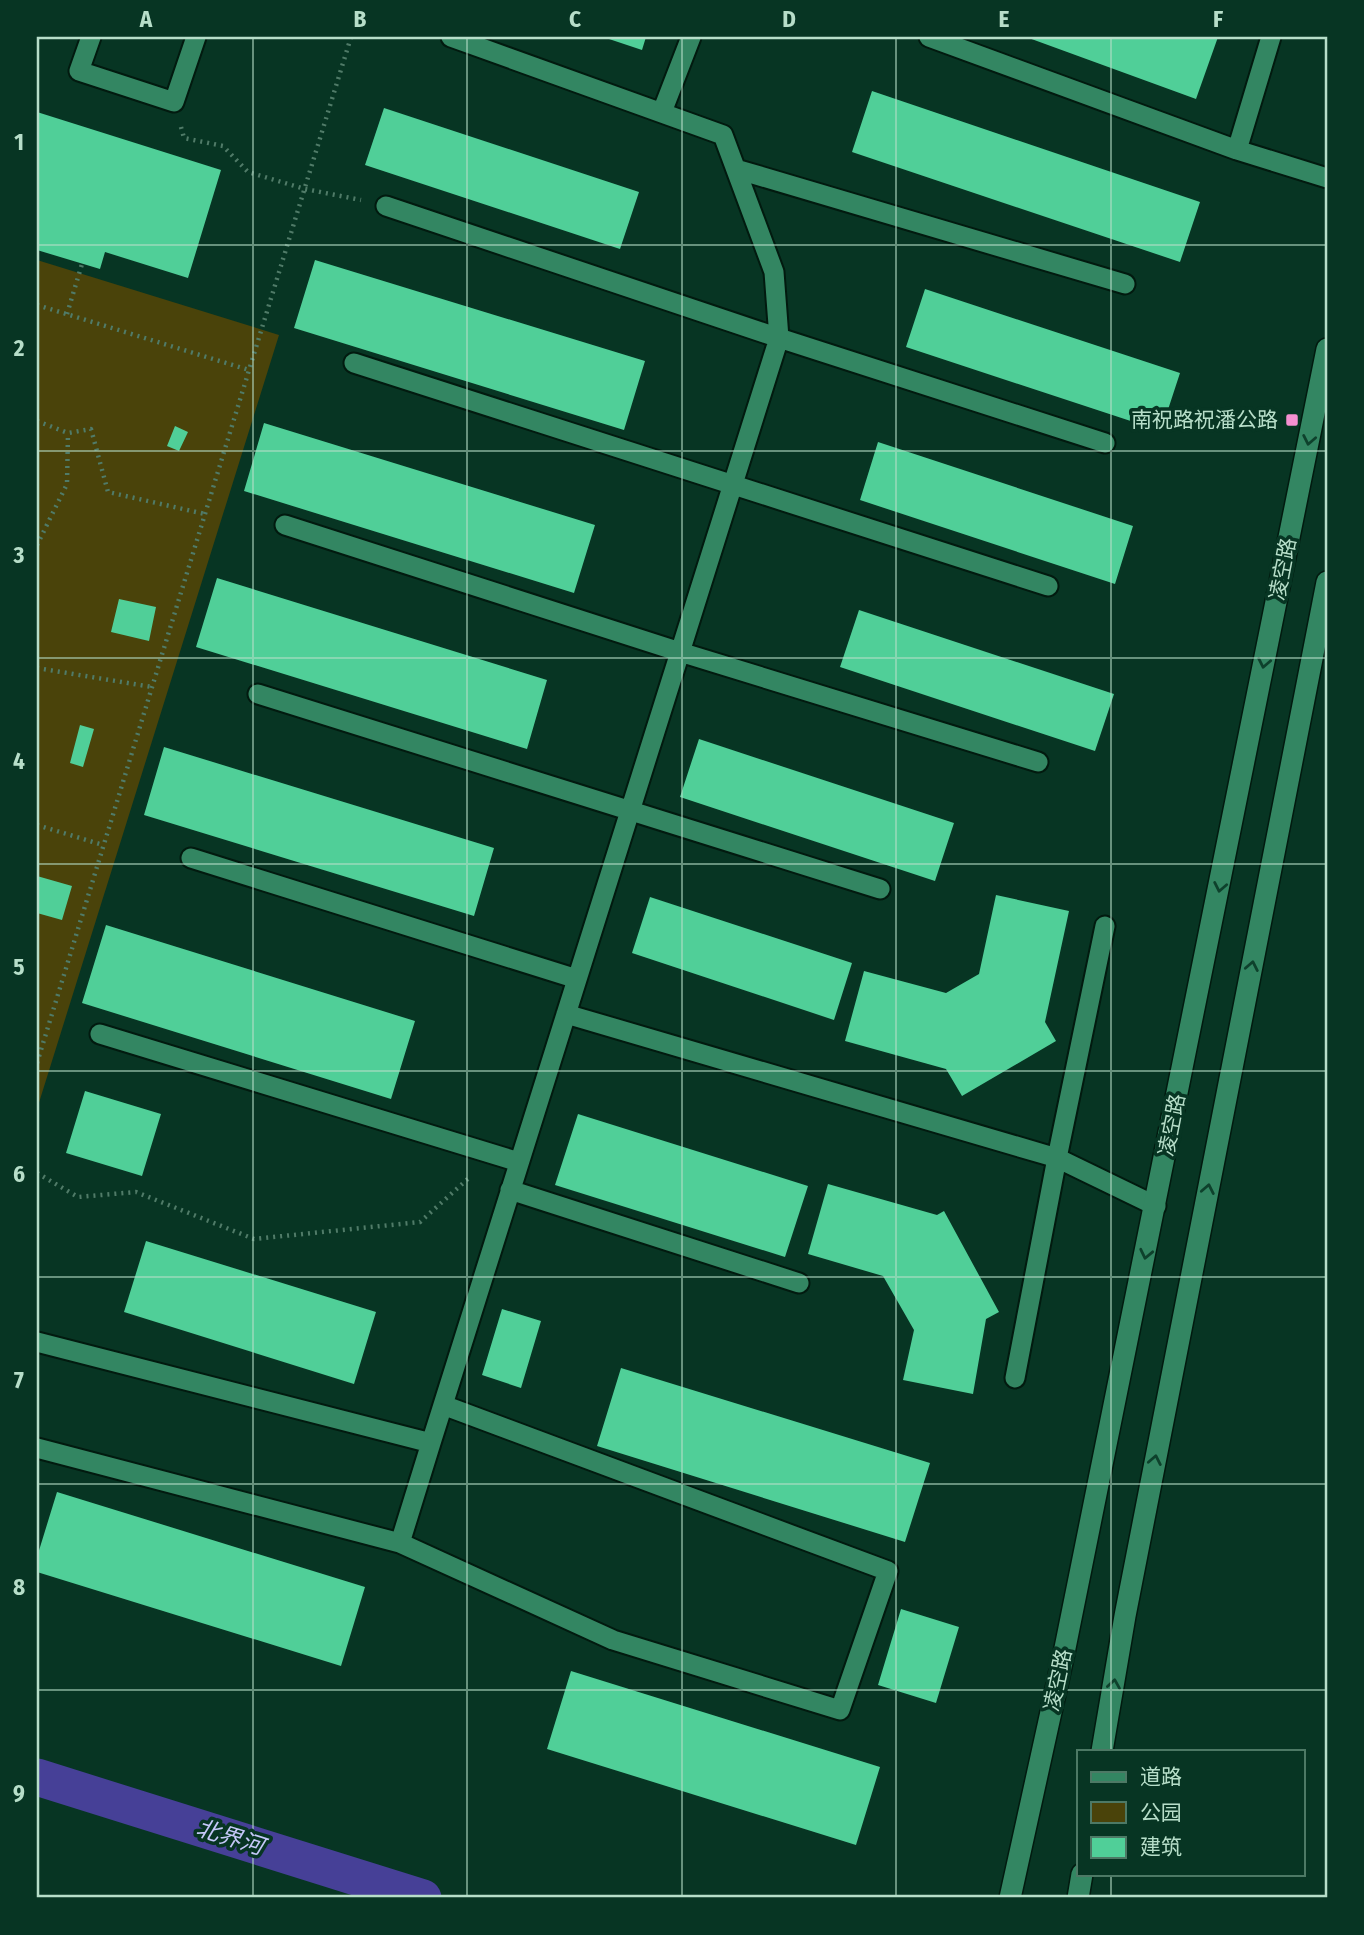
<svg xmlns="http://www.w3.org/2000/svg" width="1364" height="1935" viewBox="0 0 1364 1935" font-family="'Fira Sans Condensed','Noto Sans SC',sans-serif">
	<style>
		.green { fill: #4a430a }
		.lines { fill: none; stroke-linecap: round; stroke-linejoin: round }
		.canal { stroke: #464097; stroke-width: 37 }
		.building { fill: #50cf98 }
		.service-casing { stroke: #021a0f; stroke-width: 23 }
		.tertiary-casing { stroke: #021a0f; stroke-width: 24 }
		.path { stroke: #507b68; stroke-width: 4.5; stroke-dasharray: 2 5; stroke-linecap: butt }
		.service { stroke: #338662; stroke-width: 19 }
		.tertiary { stroke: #338662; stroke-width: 21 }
		.oneway { stroke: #0e412c }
		.grid { fill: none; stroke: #b7dec9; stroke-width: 2; stroke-opacity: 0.55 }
		.poi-dot { fill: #f590d1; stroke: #073523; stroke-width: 2.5 }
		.labels { text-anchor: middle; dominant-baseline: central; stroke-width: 7; stroke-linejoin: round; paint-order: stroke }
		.poi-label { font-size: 21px; fill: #b7dec9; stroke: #073523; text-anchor: end }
		.street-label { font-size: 21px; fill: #b7dec9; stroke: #073523 }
		.water-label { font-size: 23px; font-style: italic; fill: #c5c8f9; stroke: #073523 }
		.neatline { fill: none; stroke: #b7dec9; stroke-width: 2.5 }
		.grid-label { font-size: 23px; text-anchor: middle; font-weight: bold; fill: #b7dec9 }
	</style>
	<rect width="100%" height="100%" fill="#073523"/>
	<path class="green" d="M37,260L279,335L37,1109Z"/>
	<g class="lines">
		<path class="canal" d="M37,1777L423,1898"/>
	</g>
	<path class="building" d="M603,37H646L642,50Z
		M1026,37H1218L1196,99Z
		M872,91L1200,202L1180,262L852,152Z
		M384,108L639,192L620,249L365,165Z
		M37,112L221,170L188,278L105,252L100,269L37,250Z
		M315,260L645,361L624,430L294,328Z
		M925,289L1180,373L1161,431L906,347Z
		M264,423L595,525L574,593L244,491Z
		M175,426L188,432L179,451L167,446Z
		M878,442L1133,526L1115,584L860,500Z
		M217,578L547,680L527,749L196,647Z
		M119,599L156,607L149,641L111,632Z
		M859,610L1114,694L1095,751L840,667Z
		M80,725L94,729L83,767L70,763Z
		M699,739L954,823L935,881L680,797Z
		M164,747L494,848L474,916L144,815Z
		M37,876L72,886L62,920L37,913Z
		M996,895L1069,911L1045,1022L1056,1041L962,1096L946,1069L845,1041L864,971L946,993L979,974Z
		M650,897L852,963L834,1020L632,953Z
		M106,925L415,1021L391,1099L82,1003Z
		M85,1091L161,1114L142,1176L66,1153Z
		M578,1114L808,1186L785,1257L555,1185Z
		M828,1184L937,1215L944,1211L999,1312L986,1319L973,1394L903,1380L914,1330L883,1276L808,1254Z
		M146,1241L376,1312L354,1384L124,1312Z
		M502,1309L541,1321L521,1388L482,1375Z
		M621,1368L930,1463L905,1542L597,1446Z
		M57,1492L365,1587L341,1666L37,1572V1557Z
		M901,1609L959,1627L936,1703L878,1685Z
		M571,1671L880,1767L856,1845L547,1749Z"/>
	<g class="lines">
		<g class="service-casing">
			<path id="service" d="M91,37L79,71L174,102L196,37
				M929,37L1237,150L1327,178
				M662,112L691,37
				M1237,150L1271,37
				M736,169L1125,284
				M386,206L779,338L1105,443
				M354,363L1048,586
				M285,525L680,652L1038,762
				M258,694L880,889
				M191,858L577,979
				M566,1014L1057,1158L1156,1206
				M100,1034L519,1162
				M510,1190L799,1283
				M37,1342L431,1443L779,338L774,272L723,135L451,37
				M1015,1378L1057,1158L1105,926
				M37,1448L400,1543L431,1443
				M400,1543L613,1640L840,1710L888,1571L443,1405"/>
		</g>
		<g class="tertiary-casing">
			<path id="tertiary" d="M1102,1751L1125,1616L1327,582
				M1010,1898L1064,1653L1327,349
				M1078,1898L1082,1874"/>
		</g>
		<path class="path" d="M181,127L184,138L223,146L248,172L305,189L361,200
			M37,305L249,370
			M67,314L82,264
			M37,421L68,433L91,429L108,492L205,514
			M37,545L67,484L68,433
			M37,668L152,687
			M37,825L103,845
			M37,1063L351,37
			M37,1173L78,1197L136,1192L254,1239L420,1222L471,1176"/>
		<use href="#service" class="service"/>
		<use href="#tertiary" class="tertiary"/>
	</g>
	<defs><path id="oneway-chevron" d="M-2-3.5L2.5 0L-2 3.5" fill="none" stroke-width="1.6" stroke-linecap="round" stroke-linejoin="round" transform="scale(1.75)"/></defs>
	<g class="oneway">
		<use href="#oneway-chevron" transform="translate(1309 440) rotate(101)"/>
		<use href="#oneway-chevron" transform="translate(1264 663) rotate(101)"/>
		<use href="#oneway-chevron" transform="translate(1220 887) rotate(101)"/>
		<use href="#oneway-chevron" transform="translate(1252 966) rotate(-79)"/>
		<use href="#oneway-chevron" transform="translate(1208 1189) rotate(-79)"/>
		<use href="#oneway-chevron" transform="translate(1146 1254) rotate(102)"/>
		<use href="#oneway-chevron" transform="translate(1155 1460) rotate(-79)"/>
		<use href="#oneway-chevron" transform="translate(1114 1684) rotate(-81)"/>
	</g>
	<path class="grid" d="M253,37V1898M467,37V1898M682,37V1898M896,37V1898M1111,37V1751M37,245H1327M37,451H1327M37,658H1327M37,864H1327M37,1071H1327M37,1277H1327M37,1484H1327M37,1690H1327M1111,1874V1898"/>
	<rect class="poi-dot" x="1285" y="413" width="14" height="14" rx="3.5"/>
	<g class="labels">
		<g class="poi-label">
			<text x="1278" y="420">南祝路祝潘公路</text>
		</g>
		<g class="street-label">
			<text transform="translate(1283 569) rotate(-79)">凌空路</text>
			<text transform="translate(1172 1125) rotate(-79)">凌空路</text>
			<text transform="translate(1058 1680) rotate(-78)">凌空路</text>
		</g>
		<g class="water-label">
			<text transform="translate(230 1837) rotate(17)">北界河</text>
		</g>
	</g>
	<rect width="1364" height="1935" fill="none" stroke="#073523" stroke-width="77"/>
	<rect x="1077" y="1750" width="228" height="126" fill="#073523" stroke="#4d7965" stroke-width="2"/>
	<rect x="1091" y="1772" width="35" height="10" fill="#338662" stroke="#4d7965" stroke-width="2"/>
	<text x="1140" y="1784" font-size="21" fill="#b7dec9">道路</text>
	<rect x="1091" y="1802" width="35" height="21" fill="#4a430a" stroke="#4d7965" stroke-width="2"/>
	<text x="1140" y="1820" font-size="21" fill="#b7dec9">公园</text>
	<rect x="1091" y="1837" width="35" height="21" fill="#50cf98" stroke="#4d7965" stroke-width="2"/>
	<text x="1140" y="1854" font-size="21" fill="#b7dec9">建筑</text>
	<rect x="38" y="38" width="1288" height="1858" class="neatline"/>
	<g class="grid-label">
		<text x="146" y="27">A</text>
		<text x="360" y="27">B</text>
		<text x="575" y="27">C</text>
		<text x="789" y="27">D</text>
		<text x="1004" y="27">E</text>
		<text x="1218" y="27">F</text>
		<text x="19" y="150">1</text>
		<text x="19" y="356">2</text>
		<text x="19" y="563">3</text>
		<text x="19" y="769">4</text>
		<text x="19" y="975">5</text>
		<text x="19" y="1182">6</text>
		<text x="19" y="1388">7</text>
		<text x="19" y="1595">8</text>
		<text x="19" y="1801">9</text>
	</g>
</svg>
